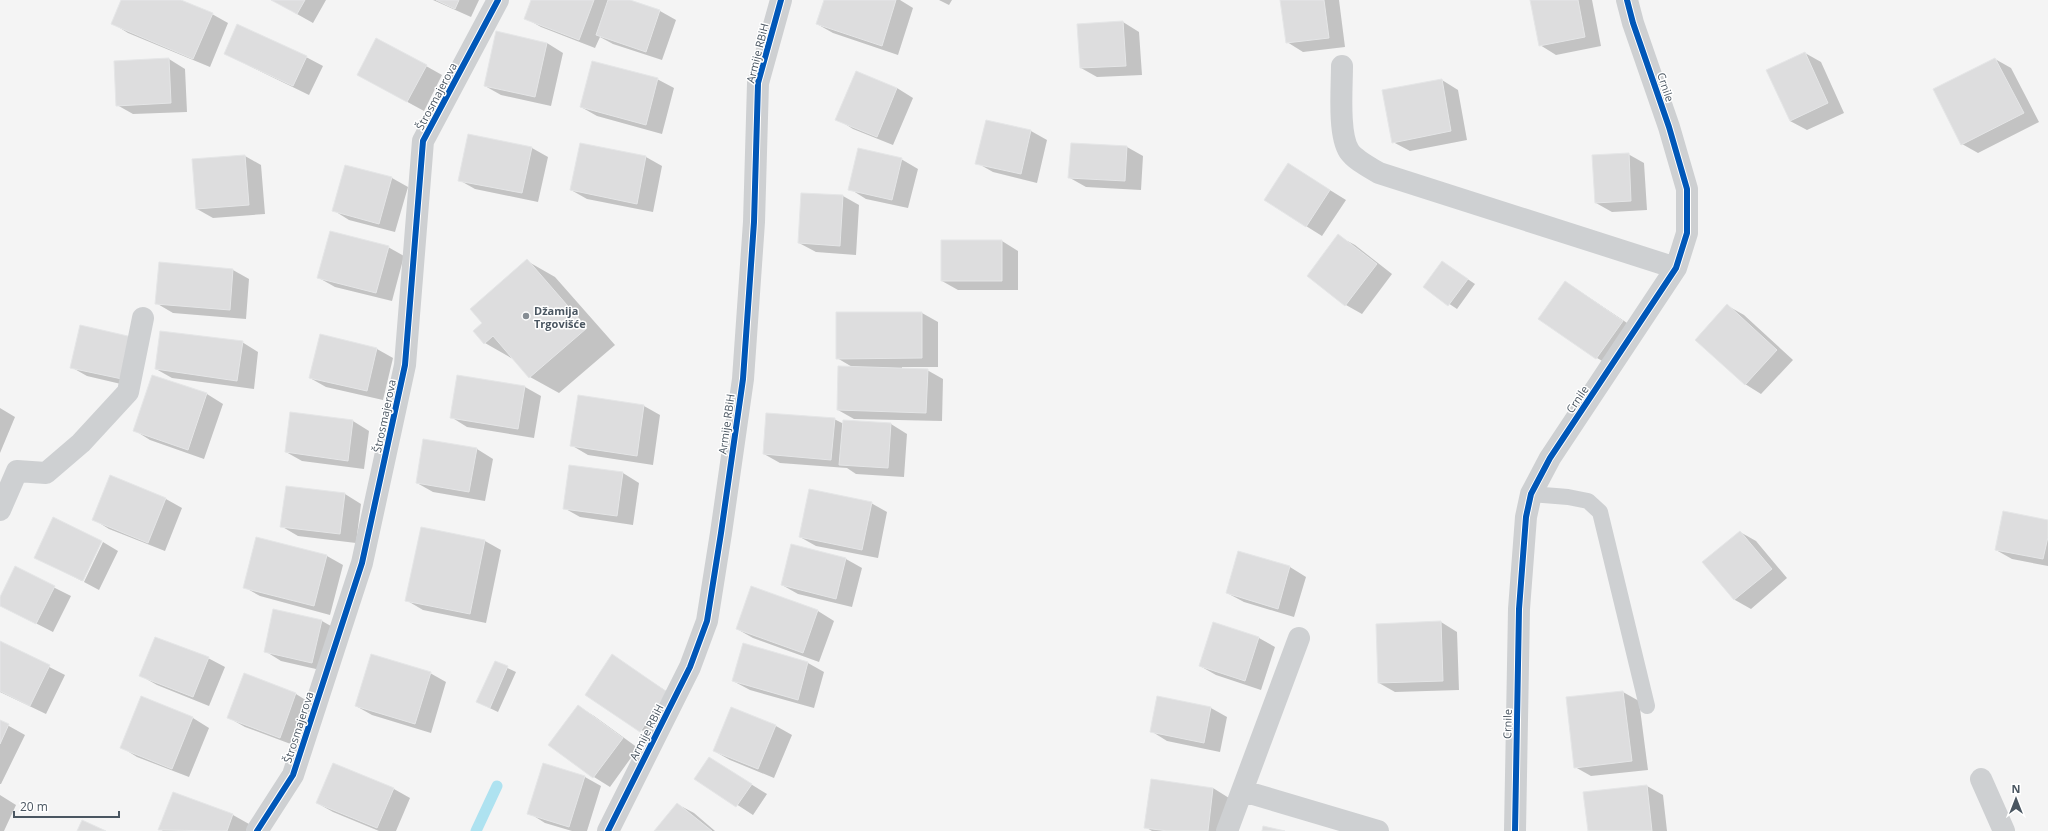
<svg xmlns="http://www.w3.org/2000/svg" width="2048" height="831" viewBox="0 0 2048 831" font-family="'Open Sans',sans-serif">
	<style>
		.shadow { fill: #0003 }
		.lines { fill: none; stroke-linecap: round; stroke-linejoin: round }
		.stream { stroke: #aee2f0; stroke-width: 11 }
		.building { fill: #ddddde; stroke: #e5e6e7 }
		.service { stroke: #ced0d2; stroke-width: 16 }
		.minor { stroke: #ced0d2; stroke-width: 22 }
		.cycleway-casing { stroke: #fff; stroke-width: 8 }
		.cycleway { stroke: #0057b8; stroke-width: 6 }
		.poi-dot { fill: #868d94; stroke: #fff; stroke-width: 1.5 }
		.labels { text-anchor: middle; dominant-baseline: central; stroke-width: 3; stroke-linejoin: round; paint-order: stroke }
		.street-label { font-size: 11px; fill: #4a5661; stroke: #fff }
		.poi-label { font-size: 11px; font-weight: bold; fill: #4a5661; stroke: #fff; text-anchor: start }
	</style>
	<rect width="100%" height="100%" fill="#f4f4f4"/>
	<path class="shadow" d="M122,0H179L212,14L228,23L210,67L128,33L112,23Z
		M272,0H326L313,23Z
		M433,0H479L471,17Z
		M532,0H627L660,11L676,20L662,60L613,44L600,37L595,48L541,27L525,18Z
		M825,0H900L913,8L898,55L833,33L817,24Z
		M939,0H952L949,5Z
		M1281,0H1339L1345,47L1303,52L1287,42Z
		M1531,0H1592L1601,46L1556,55L1540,45Z
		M1123,22L1139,32L1142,75L1097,77L1081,68Z
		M547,43L563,53L551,106L501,95L485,86Z
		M1805,53L1821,62L1844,113L1807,130L1790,121Z
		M225,54L306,57L323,66L309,95Z
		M169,59L185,69L187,112L133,114L117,105Z
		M1995,59L2011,68L2039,122L1978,153L1962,144Z
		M426,66L442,75L424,111L358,75Z
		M657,79L674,88L662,134L597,116L581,107Z
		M1442,80L1458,90L1467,140L1410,151L1393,142Z
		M897,88L913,98L893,145L853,129L837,119Z
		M987,121L1031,131L1047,140L1037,183L993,172L977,163Z
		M1072,144L1127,147L1143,156L1141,190L1086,187L1070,178Z
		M532,148L548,157L538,202L475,189L459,180Z
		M1628,154L1644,163L1647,210L1612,212L1596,203Z
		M245,156L261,165L265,214L213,218L197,209Z
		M646,157L662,166L653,212L587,199L571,190Z
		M901,159L918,169L908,208L866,199L850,189Z
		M1304,174L1346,200L1322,236L1306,226Z
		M392,178L408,187L395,232L349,220L333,210Z
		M802,194L843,196L859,205L856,255L816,252L799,243Z
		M1338,236L1355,245L1392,274L1362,314L1346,305Z
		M1002,241L1018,251V290H958L942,281Z
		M388,247L404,256L392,301L335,287L319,278Z
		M527,261L555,277L615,345L559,393L530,377L513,359L485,343L483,323Z
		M1442,262L1475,284L1457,309L1424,287Z
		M160,263L233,270L249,279L246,319L173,313L156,303Z
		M1566,282L1639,331L1613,367L1597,358Z
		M1728,306L1744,315L1793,360L1761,394L1745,384Z
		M922,313L938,322V367H902V369L927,370L943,379L942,421L854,419L838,410L854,368L837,358Z
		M81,326L138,388L87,376L71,367Z
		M242,342L258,352L254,389L172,378L156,369Z
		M377,349L393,358L383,400L326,387L310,378Z
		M153,376L207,394L223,404L204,459L150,440L134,430Z
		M458,376L525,387L541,396L534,438L467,427L451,417Z
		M579,396L644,406L660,415L653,465L588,455L571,445Z
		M0,408L15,417L0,453Z
		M291,413L353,421L369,431L364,469L302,461L286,452Z
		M834,419L844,424H891L907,434L904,477L856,474L847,468L780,463L764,454Z
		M477,449L493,459L485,501L433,492L417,483Z
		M570,466L623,473L639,483L633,525L580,517L564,508Z
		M111,477L166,499L182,508L165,551L109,529L93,519Z
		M287,487L345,494L361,504L356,543L298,536L281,526Z
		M871,503L887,512L878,558L816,546L800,537Z
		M2048,521V566L2012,559L1996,550Z
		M421,528L485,541L501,550L486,623L423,610L406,600Z
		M1740,532L1756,541L1787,578L1751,609L1735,600L1704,563Z
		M101,541L82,581L35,557Z
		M103,542L118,551L99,590L84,582Z
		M792,545L846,559L862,568L852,607L798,594L782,585Z
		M1239,553L1290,567L1306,577L1294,617L1244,602L1227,593Z
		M327,556L343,565L330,615L260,596L244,587Z
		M15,568L71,596L53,632L0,605V599Z
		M752,588L818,611L834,621L819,662L753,638L737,629Z
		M322,621L338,630L329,672L281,661L265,651Z
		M1441,622L1457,632L1459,690L1395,692L1379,683Z
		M1259,638L1275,647L1261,690L1216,675L1200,666Z
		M0,642L65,675L46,714L0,692Z
		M744,644L808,663L824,672L814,708L750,690L733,681Z
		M612,656L683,702L657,740L586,694Z
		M208,658L225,667L209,706L157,685L141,676Z
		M495,662L516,672L498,712L477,702Z
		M430,673L446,682L431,733L372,715L356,706Z
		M245,675L296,694L312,704L296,746L245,727L229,718Z
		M1623,692L1639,701L1648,770L1591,776L1575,767L1567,698Z
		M142,698L193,718L209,728L189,777L137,757L121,747Z
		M578,706L594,716L638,748L610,787L594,777L549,745Z
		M1211,708L1227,717L1220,752L1167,741L1151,731Z
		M0,721L25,735L1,784H0Z
		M776,726L792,735L774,778L730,760L714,751Z
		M709,758L767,794L753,815L696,778Z
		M585,777L601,786L587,831H572L545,823L529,813Z
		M1647,786L1663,795L1667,831H1589L1585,793Z
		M1213,788L1229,798L1225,831H1152L1145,827Z
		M394,789L410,798L396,831H379L333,812L317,803Z
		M173,793L233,815L249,824L246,831H163L160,829Z
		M0,795L16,805L4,831H0Z
		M677,804L694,813L715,831H655Z"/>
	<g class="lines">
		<path class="stream" d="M476,831L497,786"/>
	</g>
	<path class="building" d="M121,0H181L213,13L193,59L111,24Z
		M271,0H305L297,14Z
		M436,0H459L455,9Z
		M531,0H594L579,40L524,19Z
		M608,0H630L660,10L646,52L596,35Z
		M824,0H896L882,46L816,24Z
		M1280,0H1324L1329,38L1286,43Z
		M1530,0H1578L1585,37L1539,46Z
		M1123,21L1126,66L1080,68L1077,24Z
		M237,24L307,56L293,86L224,54Z
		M496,31L547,43L535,97L484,86Z
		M376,38L427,65L407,102L357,75Z
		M1805,52L1828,103L1790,121L1766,70Z
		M169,58L171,103L116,106L114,61Z
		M1995,58L2024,113L1961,145L1933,89Z
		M592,61L658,78L646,125L580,107Z
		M856,71L897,88L877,137L835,120Z
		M1442,79L1451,131L1392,143L1382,90Z
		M986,120L1031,130L1021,174L975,164Z
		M468,134L532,147L522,193L458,181Z
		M580,143L646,156L637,204L570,190Z
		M1071,143L1127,146L1125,181L1068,178Z
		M858,148L902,158L892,200L848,190Z
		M1629,153L1631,201L1595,203L1592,155Z
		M245,155L249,205L196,209L192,159Z
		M1288,163L1330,190L1306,227L1264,200Z
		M345,165L392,177L379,224L332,211Z
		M801,193L843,195L840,246L798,243Z
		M330,231L389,246L376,293L317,278Z
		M1338,234L1377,264L1345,306L1307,276Z
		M941,240H1002V281H941Z
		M527,259L587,328L529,378L493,336L484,344L473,331L482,323L470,309Z
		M1442,261L1468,279L1448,306L1423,287Z
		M159,262L233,269L230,310L155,304Z
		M1565,281L1623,321L1596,359L1538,319Z
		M1727,304L1777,350L1745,385L1695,340Z
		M836,312H922V358L836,359Z
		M80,325L132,337L122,379L70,368Z
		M160,331L243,341L237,381L155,369Z
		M320,334L377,348L367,391L309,378Z
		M838,366L928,369L926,413L837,410Z
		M152,375L207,393L188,450L133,431Z
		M457,375L525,386L518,429L450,418Z
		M578,395L644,405L637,456L570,446Z
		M290,412L353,420L348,461L285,452Z
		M766,413L835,418L831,460L763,454Z
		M843,420L891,423L888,468L839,465Z
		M423,439L477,448L469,492L416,483Z
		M569,465L623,472L617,516L563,509Z
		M110,475L166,498L148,543L92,520Z
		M286,486L345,493L340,534L280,527Z
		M809,489L872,502L862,550L799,537Z
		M2003,511L2048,520V537L2043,559L1995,550Z
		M53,517L102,541L83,581L34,558Z
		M421,527L485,540L470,614L405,601Z
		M1740,531L1772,569L1734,600L1702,562Z
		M256,537L327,555L314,606L243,588Z
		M791,544L846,558L836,599L781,585Z
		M1238,551L1290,566L1278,609L1226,593Z
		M15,566L55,586L36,624L0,606V597Z
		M751,586L818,610L803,653L736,629Z
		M273,609L322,620L312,663L264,652Z
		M1441,621L1443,681L1378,683L1376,624Z
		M1213,622L1259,637L1245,681L1199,666Z
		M155,637L209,657L193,697L139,676Z
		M0,641L50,665L30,706L0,691Z
		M743,643L808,662L798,700L732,681Z
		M371,654L431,672L415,724L355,706Z
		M612,654L667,692L640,732L585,695Z
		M495,661L508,666L490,708L476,702Z
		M244,673L296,693L280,738L227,718Z
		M1623,691L1632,761L1574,768L1566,697Z
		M141,696L193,717L172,769L120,748Z
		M1157,696L1211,707L1204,743L1150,732Z
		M578,705L623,738L593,778L548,745Z
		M731,707L776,725L758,769L713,751Z
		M0,720L9,724L0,744Z
		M709,757L752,784L736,807L694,779Z
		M333,763L394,788L377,828L316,803Z
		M543,763L585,776L569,827L527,814Z
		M1151,779L1213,788L1208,831H1168L1144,828Z
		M1647,785L1652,831H1588L1583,792Z
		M173,792L233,814L227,831L158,830Z
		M677,803L712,831H654Z
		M82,820L106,831H77Z
		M1263,826L1285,831H1262Z"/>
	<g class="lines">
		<path class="service" d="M1531,494L1568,497L1588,501L1600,512L1647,706"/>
		<path class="minor" d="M1342,66C1342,87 1338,134 1349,151C1355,160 1369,167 1379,173L1676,268
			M0,510L17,471L46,473L81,443L128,392L143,318
			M1981,779L2004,831
			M1243,791L1378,831
			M257,831L293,775L362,563L405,365L423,141L498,0
			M608,831L690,667L707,621L721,533L743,379L754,222L758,83L781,0
			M1227,831L1299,638
			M1515,831L1519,609L1526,517L1531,494L1550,458L1676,268L1687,233V189L1669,127L1633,23L1627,0"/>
		<g class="cycleway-casing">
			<path id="cycleway" d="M257,831L293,775L362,563L405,365L423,141L498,0
				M608,831L690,667L707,621L721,533L743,379L754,222L758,83L781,0
				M1515,831L1519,609L1526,517L1531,494L1550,458L1676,268L1687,233V189L1669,127L1633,23L1627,0"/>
		</g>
		<use href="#cycleway" class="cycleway"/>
	</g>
	<circle class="poi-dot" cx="526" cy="316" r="4"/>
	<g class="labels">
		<g class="street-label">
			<text transform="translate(757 53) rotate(-76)">Armije RBiH</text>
			<text transform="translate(1666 87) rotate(71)">Crnile</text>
			<text transform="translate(436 96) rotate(-62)">Štrosmajerova</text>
			<text transform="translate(1577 399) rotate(-56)">Crnile</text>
			<text transform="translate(384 416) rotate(-78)">Štrosmajerova</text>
			<text transform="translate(726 424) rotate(-82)">Armije RBiH</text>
			<text transform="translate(1507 724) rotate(-89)">Crnile</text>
			<text transform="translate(298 727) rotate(-72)">Štrosmajerova</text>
			<text transform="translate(646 732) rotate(-63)">Armije RBiH</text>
		</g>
		<g class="poi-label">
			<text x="534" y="310">Džamija<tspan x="534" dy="13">Trgovišće</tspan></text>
		</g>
	</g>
	<g transform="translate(2016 799)" stroke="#ffffff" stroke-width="3" paint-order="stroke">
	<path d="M0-3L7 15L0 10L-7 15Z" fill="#4a5661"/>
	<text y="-6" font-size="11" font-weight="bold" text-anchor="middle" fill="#4a5661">N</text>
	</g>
	<path d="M14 811v6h105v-6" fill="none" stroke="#4a5661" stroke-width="2"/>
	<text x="20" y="811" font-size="12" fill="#4a5661" stroke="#ffffff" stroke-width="3" paint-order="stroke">20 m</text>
</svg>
